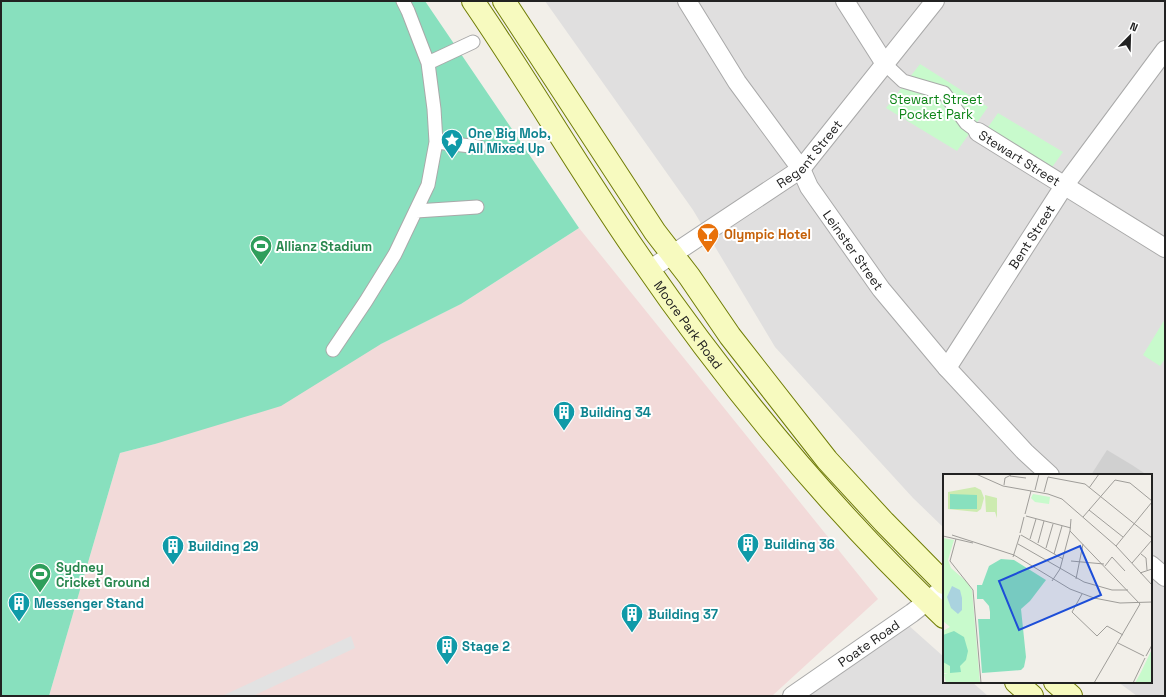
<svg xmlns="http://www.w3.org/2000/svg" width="1166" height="697" viewBox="0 0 1166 697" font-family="'Space Grotesk',sans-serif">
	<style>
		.residential { fill: #e0dfdf }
		.commercial { fill: #f2dad9 }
		.religious { fill: #d0d0d0 }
		.park { fill: #c8facc }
		.pitch { fill: #88e0be }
		.parking { fill: #e2e2e2 }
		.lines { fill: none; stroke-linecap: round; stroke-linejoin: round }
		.pedestrian-casing { stroke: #a9a9a9; stroke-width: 15 }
		.minor-casing { stroke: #a9a9a9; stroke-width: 20 }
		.secondary-casing { stroke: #707d05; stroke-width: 24 }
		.pedestrian { stroke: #fff; stroke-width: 13 }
		.minor { stroke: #fff; stroke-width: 18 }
		.secondary { stroke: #f7fabf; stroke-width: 22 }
		.labels { text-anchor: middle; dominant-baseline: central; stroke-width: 4; stroke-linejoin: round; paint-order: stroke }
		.park-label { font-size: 13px; fill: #0c8416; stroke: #fff }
		.culture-label { font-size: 13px; font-weight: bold; fill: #0d838f; stroke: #fff; text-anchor: start }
		.street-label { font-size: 13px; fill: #222; stroke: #fff }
		.food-label { font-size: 13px; font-weight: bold; fill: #c56008; stroke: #fff; text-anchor: start }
		.leisure-label { font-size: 13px; font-weight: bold; fill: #27864d; stroke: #fff; text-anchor: start }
		.inset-road { fill: none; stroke: #9f9d99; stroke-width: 1 }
		.view { fill: #1d4ed8; fill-opacity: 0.15; stroke: #1d4ed8; stroke-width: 2 }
		.inset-edge { fill: none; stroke: #222; stroke-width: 2 }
	</style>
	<rect width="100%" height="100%" fill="#f2efe9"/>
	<path class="residential" d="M545,1H1165V696H1137L1118,682H1151V475H944V528L913,498L775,347L693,210Z
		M907,624L944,657V682H972L988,696H793Z"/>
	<path class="commercial" d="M579,228L878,599L772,696H49L120,453L155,444L381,344L461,304Z"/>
	<path class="religious" d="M1107,450L1132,465L1147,475H1091Z"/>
	<path class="park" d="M920,64L988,107L957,151L886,108Z
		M998,113L1063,152L1050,170L986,130Z
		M1165,319V359L1160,366L1143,355Z"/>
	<path class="pitch" d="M1,1H425L579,228L461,304L381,344L281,406L155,444L120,453L49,696H1Z"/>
	<path class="parking" d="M351,636L355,648L253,696H222Z"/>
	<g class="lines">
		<g class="pedestrian-casing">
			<path id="pedestrian" d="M428,63L473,42
				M885,64L903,81L944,93L966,123L978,132
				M436,142L479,147
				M416,211L477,207
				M333,350L366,301L395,254L428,185L436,142L434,109L428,63L408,11L403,1"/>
		</g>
		<g class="minor-casing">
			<g id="minor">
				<path id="s1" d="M687,1L737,82L801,169L809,187L881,289L947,368L1025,452L1050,475"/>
				<path d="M845,1L885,64"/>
				<path id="s2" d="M978,132L1165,248"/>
				<path id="s3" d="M649,270L801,169L935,1"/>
				<path id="s4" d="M947,368L1064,186L1165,50"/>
				<path d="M1151,565L1165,577"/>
				<path id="s5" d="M792,696L912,613L944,588"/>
			</g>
		</g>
		<g class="secondary-casing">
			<g id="secondary">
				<path id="s6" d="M473,1C530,84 580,171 637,253C727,384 829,508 944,617"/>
				<path d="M504,1L655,232L689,276L730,336L827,460L884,522L944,583"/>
				<path d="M1016,682L1032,696"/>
				<path d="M1055,682L1071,696"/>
			</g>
		</g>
		<use href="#pedestrian" class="pedestrian"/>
		<use href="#minor" class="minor"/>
		<use href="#secondary" class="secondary"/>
	</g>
	<defs>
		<g id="sight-pin" transform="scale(1.15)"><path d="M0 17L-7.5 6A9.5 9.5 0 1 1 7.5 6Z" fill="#0f9aa8" stroke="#fff"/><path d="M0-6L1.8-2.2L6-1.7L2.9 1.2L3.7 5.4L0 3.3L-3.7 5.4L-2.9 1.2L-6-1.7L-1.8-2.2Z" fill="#fff"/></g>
		<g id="bar-pin" transform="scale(1.15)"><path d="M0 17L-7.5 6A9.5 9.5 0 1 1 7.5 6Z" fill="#e8710a" stroke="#fff"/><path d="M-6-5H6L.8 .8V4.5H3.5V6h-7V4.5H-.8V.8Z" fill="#fff"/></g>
		<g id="stadium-pin" transform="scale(1.15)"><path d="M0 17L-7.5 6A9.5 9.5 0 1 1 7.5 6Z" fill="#2e9e5b" stroke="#fff"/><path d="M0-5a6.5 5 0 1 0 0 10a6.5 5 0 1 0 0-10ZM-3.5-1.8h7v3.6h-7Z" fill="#fff"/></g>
		<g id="building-pin" transform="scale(1.15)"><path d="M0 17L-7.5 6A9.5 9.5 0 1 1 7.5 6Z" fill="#0f9aa8" stroke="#fff"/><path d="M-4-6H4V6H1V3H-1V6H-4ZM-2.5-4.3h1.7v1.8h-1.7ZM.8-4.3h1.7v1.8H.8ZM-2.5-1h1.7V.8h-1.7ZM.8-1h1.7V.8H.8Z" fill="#fff"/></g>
	</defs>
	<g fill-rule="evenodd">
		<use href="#sight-pin" x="452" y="140"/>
		<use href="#bar-pin" x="708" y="234"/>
		<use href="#stadium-pin" x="261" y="246"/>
		<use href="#building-pin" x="564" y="412"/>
		<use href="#building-pin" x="748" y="544"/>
		<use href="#building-pin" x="173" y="546"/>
		<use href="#stadium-pin" x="40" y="574"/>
		<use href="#building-pin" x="19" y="603"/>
		<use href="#building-pin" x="632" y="614"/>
		<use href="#building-pin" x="447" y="646"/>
	</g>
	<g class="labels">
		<g class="park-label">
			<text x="936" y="99">Stewart Street<tspan x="936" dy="15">Pocket Park</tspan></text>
		</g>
		<g class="culture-label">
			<text x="468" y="133">One Big Mob,<tspan x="468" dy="15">All Mixed Up</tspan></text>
			<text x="580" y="412">Building 34</text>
			<text x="764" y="544">Building 36</text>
			<text x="188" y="546">Building 29</text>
			<text x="34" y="603">Messenger Stand</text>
			<text x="648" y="614">Building 37</text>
			<text x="462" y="646">Stage 2</text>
		</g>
		<g class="street-label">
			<text stroke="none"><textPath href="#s3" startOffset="199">Regent Street</textPath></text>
			<text stroke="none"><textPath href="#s2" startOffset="49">Stewart Street</textPath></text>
			<text stroke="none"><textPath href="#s4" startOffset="156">Bent Street</textPath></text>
			<text stroke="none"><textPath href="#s1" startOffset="300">Leinster Street</textPath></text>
			<text stroke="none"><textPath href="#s6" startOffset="389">Moore Park Road</textPath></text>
			<text stroke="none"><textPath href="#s5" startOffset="93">Poate Road</textPath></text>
		</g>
		<g class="food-label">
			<text x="724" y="234">Olympic Hotel</text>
		</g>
		<g class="leisure-label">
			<text x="276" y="246">Allianz Stadium</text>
			<text x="56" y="567">Sydney<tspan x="56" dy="15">Cricket Ground</tspan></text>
		</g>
	</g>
	<g transform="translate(943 474)">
		<rect width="209" height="209" fill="#f2efe9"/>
		<path d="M32,13L38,16L41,24L38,35L34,38L5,35V18ZM42,21L54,24V44L52,38H43Z" fill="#cdebb0"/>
		<path d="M90,20L107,23L106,30L92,28L88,24ZM0,64L11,66L5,86L8,94L24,108L29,116L37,209H3L1,200L5,199H0V157L7,153L0,147ZM209,175V209H192L198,198Z" fill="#c8facc"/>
		<path d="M7,20L34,21V35H7ZM58,85L71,86L103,106L87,127L78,135L83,183L81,193L78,196L39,199L35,145H47V138L46,132L40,125H34V111H39L46,92ZM11,157L21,163L25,177L23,186L17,192L18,198L7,199V192L0,188V161Z" fill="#88e0be"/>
		<path d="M9,112L17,116L19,124V136L15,140L8,134L4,123Z" fill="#aad3df"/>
		<path class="inset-road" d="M33,0L60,12L105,20L119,25L173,72L209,111M67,2L83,4M172,6L187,9L209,27M61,11L62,4L68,1M146,14L156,0M92,16L96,0M101,18L105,3L142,10L209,64M146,36L180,63M82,40L88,17M83,42L128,54M140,43L172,6M127,57L197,130L151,209M77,59L81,43M9,61L71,81L127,115L151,124L177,129L209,128M78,61L120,85M0,62L30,69M13,65L7,87L30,116L38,209M87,65L93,45M95,69L101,47M75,70L141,108L169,116H185M173,72L209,28M103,74L110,50M111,80L119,52M198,80L203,84L204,96M70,83L77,61M128,87L161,90M189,89L209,66M162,92L169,83L182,97M197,99L209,95M133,105L140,70M109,107L117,95L127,57L128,45M139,120L129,138L154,162L164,152L180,161M175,169L201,182M203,182L209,171M190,209L202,184"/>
		<path class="view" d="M137,72L158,121L76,156L56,107Z"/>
		<rect width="209" height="209" class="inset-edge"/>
	</g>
	<rect width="1166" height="697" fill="none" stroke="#222222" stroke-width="4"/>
	<g transform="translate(1130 36) rotate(23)" stroke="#ffffff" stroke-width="3" paint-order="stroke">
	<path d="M0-3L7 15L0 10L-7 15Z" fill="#222222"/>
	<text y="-6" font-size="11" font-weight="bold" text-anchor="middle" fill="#222222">N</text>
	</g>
</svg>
